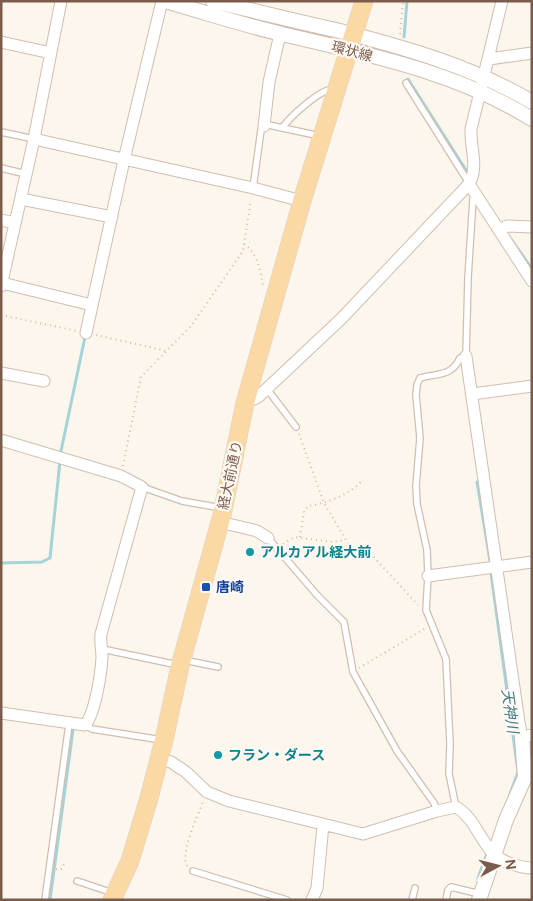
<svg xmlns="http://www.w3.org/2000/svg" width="533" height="901" viewBox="0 0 533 901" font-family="'DM Sans','Noto Sans JP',sans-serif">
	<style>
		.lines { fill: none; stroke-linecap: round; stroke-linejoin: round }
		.stream { stroke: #a5d3da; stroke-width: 3 }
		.service-casing { stroke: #d1beb0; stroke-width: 8 }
		.minor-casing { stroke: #d1beb0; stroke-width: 13 }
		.tertiary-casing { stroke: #d1beb0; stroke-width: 16 }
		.primary-casing { stroke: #dad1cd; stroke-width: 19 }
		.path { stroke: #d9b8a5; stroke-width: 2; stroke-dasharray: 1 4; stroke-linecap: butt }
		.service { stroke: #fff; stroke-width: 5.5 }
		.minor { stroke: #fff; stroke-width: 11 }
		.tertiary { stroke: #fff; stroke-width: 14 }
		.primary { stroke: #fbd9a5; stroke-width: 18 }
		.culture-dot { fill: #0f9aa8; stroke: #fffaf3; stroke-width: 2 }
		.transit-dot { fill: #1a4fb4; stroke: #fffaf3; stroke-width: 2 }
		.labels { text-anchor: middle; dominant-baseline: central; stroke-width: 4.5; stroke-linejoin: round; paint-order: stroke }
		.street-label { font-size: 14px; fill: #7a5c4d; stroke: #fffaf3 }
		.culture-label { font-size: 14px; font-weight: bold; fill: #0d838f; stroke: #fffaf3; text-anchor: start }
		.transit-label { font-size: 14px; font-weight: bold; fill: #164399; stroke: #fffaf3; text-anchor: start }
		.water-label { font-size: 15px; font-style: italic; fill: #437c86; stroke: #fffaf3 }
	</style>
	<rect width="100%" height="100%" fill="#fdf6ec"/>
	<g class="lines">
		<path class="stream" d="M404,37L407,1
			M408,79L466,170
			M511,239L532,269
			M477,482L490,561
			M1,563L42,562L50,558L61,451L85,337
			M491,573L518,772L509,797
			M477,881L486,856
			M50,900L73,730"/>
		<g class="service-casing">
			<path id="service" d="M406,83L469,183
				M264,124L320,136
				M282,128C291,116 319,90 333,89
				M1,132L34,139
				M1,168L26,174
				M253,188L261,130L264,126
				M267,389L296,427
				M142,487L182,501L221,508
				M268,538L317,595L344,622L353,672L397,751L434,803L437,811
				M102,649L178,665
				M184,660L218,667
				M85,725L92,729L162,740
				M456,807L449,774L450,744L446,659L426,610L428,576L427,550L417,504L416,486L420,438L416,395L417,385L420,378C438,373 451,377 460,358L466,356L468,278L473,199L476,196
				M193,871L287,900
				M77,881L113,893
				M45,900L69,724
				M412,900L415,888
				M446,900L448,890L451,887L480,894"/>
		</g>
		<g class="minor-casing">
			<path id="minor" d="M1,42L51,53
				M489,59L532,53
				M264,126L269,82L280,34
				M34,139L253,188L302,201
				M469,184L532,281
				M21,199L112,217
				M1,220L15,223
				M499,230L507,226L532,227
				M2,283L92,305
				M1,286L34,139L61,1
				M86,333L124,160L162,1
				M466,356L519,722L522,737L532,735
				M1,373L44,381
				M472,394L532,386
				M245,403L258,397L342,318L469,184C479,167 470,148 471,129L502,1
				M1,440L121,476L142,487L101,634C100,642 102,649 102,658C101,674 95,714 85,725L1,713
				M220,522L257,531L268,538
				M428,576L532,562
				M160,759L171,762L186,772L207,792L229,801L363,834L437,811L456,807C480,821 480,852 509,863C517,866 523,868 532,868
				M312,900L317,888L323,825"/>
		</g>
		<g class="tertiary-casing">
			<path id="tertiary" d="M165,1C204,12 243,25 282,34C367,54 456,72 532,119
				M213,1C254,11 295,21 336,30C403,47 471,66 532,102
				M479,900L506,820L525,777L522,737"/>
		</g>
		<g class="primary-casing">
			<path id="primary" d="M112,900L130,861L149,798L164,740L180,666L222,515L245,403L302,201L364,1"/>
		</g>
		<path class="path" d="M400,34L403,1
			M244,244C258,254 260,269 263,285
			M1,315L77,331
			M96,335L167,351
			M299,434L324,503L349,545L370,553L418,605
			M123,466L141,377L191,326L243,251L251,200
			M300,537L304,511L308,506C327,503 349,495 362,481
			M283,544L295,537L332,542L345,540
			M359,668L426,628
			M187,866C180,853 197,817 203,802
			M56,869H62L64,864"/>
		<use href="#service" class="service"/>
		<use href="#minor" class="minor"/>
		<use href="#tertiary" class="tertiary"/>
		<use href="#primary" class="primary"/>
	</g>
	<g class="culture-dot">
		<circle cx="250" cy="552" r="5"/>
		<circle cx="218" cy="755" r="5"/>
	</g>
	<rect class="transit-dot" x="201" y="582" width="10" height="10" rx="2.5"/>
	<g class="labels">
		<g class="street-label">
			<text transform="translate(352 51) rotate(15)">環状線</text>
			<text transform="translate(230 475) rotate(-78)">経大前通り</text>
		</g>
		<g class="culture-label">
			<text x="260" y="552">アルカアル経大前</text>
			<text x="228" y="755">フラン・ダース</text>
		</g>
		<g class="transit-label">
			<text x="216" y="587">唐崎</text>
		</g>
		<g class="water-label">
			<text transform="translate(510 711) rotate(82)">天神川</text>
		</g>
	</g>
	<rect width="533" height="901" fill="none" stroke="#7a5c4d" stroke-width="5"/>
	<g transform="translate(498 866) rotate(83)" stroke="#fffaf3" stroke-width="4" paint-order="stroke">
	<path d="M0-4L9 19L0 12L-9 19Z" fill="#7a5c4d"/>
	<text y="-8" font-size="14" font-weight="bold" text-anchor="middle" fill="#7a5c4d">N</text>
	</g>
</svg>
